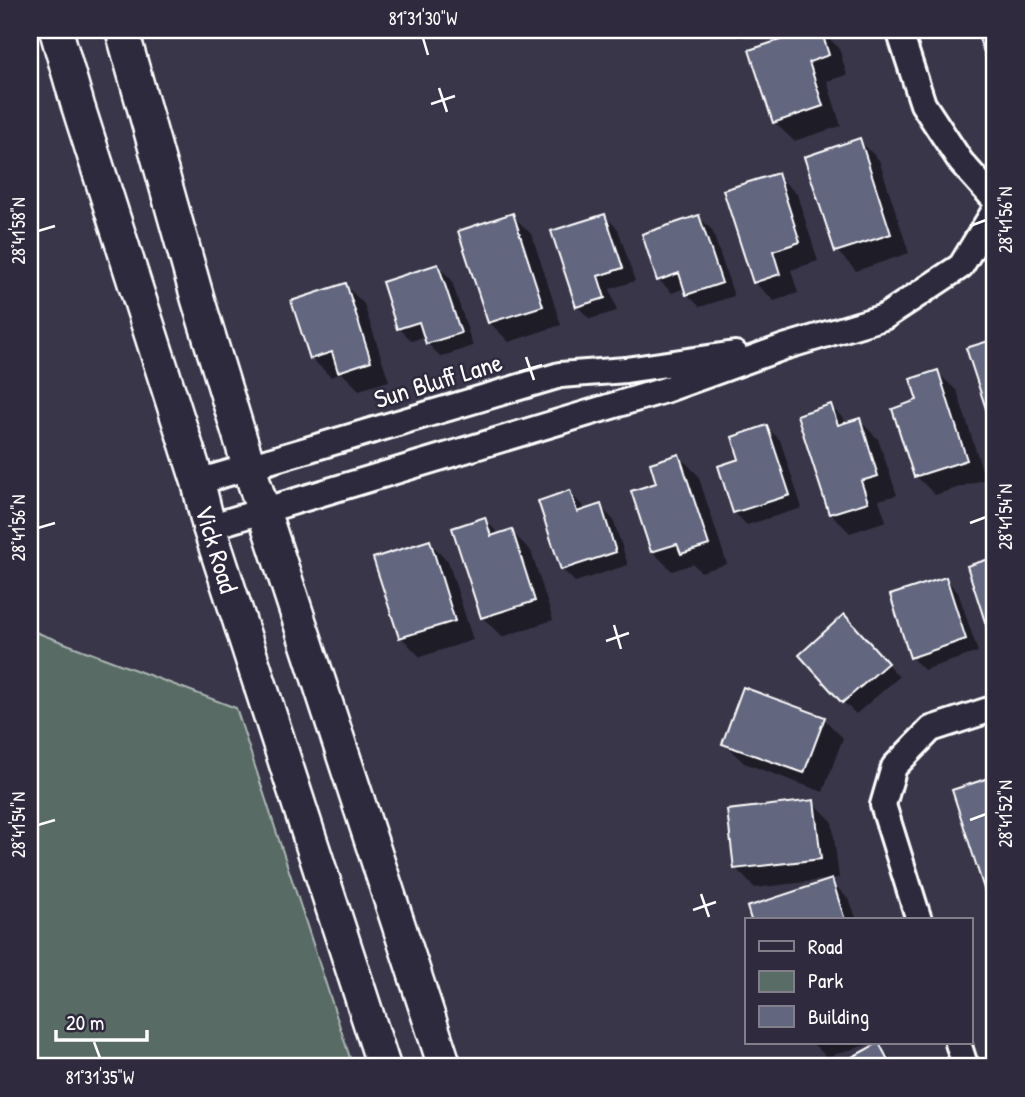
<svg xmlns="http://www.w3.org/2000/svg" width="1025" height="1097" viewBox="0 0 1025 1097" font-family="'Patrick Hand',sans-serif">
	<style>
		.green { fill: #596c65; stroke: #acb6b2; stroke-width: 2 }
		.shadow { fill: #0007 }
		.building { fill: #62667f; stroke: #fff; stroke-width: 2 }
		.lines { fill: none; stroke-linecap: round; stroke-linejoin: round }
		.minor-casing { stroke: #fff; stroke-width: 30 }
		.tertiary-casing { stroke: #fff; stroke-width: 37 }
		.minor { stroke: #2f2a3d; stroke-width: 24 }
		.tertiary { stroke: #2f2a3d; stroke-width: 32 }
		.ticks { fill: none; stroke: #fff; stroke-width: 2.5 }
		.labels { text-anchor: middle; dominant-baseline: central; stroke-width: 5; stroke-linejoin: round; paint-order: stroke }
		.street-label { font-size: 26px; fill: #fff; stroke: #2f2a3d }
		.neatline { fill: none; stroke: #fff; stroke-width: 2.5 }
		.ticks-label { font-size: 18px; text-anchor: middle; fill: #fff }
	</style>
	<rect width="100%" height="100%" fill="#39364a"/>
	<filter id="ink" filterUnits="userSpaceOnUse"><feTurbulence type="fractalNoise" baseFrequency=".0143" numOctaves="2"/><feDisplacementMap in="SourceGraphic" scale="14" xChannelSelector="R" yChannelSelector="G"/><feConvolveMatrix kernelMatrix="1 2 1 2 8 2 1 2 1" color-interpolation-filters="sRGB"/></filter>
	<g filter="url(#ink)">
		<path class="green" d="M30,630L236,708L353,1067H30Z"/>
		<path class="shadow" d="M730,30H765L739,38Z
			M817,30H820L839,48L847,75L827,81L841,126L794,141L774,122L751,51Z
			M978,30H995V67L988,60Z
			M859,140L879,160L909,253L856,271L837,251Z
			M777,175L797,194L818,261L791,270L798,293L774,301L754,282Z
			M512,215L532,235L561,325L509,342L489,322Z
			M605,216L618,229L635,281L610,289L617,311L590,319L577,306Z
			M699,217L712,230L734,296L700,307L687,294L685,288L672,293L659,280Z
			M438,266L451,279L473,346L441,357L428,344L426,336L412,341L399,328Z
			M345,285L364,304L389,381L359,390L342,373L331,377L311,358Z
			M937,372L957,391L985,479L935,495L916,476L919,402Z
			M831,406L848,423L859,420L878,439L897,495L879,500L886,521L850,533L831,514L799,416Z
			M767,427L780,440L802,508L747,525L734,512L742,460Z
			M679,456L698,475L727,564L701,572L693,564L672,571L652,551L658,484Z
			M569,492L582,505L584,511L600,506L613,519L628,565L575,582L562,569Z
			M484,519L500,535L511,531L531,551L553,620L502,637L483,618L454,529Z
			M429,542L448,561L473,640L420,657L401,637Z
			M995,559V635L990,630L970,568Z
			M945,579L958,592L978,652L924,670L911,657Z
			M857,630L899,677L856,714L843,702Z
			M824,719L843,738L823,792L744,763L724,743Z
			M995,778V900L986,891L954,791Z
			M813,802L832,821L839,878L755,888L736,869Z
			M831,881L850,901L857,920H753L749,908Z
			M812,1043H872L827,1057Z
			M878,1045L899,1067L893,1065H889L890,1067H838Z"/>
		<path class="building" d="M811,30H821L829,55L809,62L823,106L773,123L749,50Z
			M976,30H995V58L987,61Z
			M860,138L891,234L835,252L804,157Z
			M778,173L800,242L773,251L780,274L753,283L723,190Z
			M513,213L543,306L488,323L458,231Z
			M605,214L623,268L598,276L605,298L576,307L551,231Z
			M699,215L722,283L686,295L679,273L657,281L642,234Z
			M438,264L461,333L426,344L419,322L397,329L382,282Z
			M346,283L371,361L338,372L332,352L310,359L291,301Z
			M995,339V423L991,424L966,348Z
			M938,370L967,460L914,477L892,409L917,400L910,379Z
			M831,404L838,425L860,418L878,476L861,481L868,502L829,514L797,415Z
			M767,425L790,495L733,513L718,466L739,459L732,437Z
			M679,454L709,545L681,554L677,544L651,552L631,491L656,483L650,463Z
			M570,490L577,512L601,504L616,552L561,570L538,501Z
			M485,517L491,536L512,529L535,601L481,618L452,528Z
			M430,540L455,621L399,638L373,558Z
			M995,557V629L988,631L967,566Z
			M946,577L966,639L910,658L890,595Z
			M844,614L888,663L842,703L799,655Z
			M743,687L825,717L804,773L722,744Z
			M995,776V888L985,892L952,790Z
			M814,800L821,859L734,869L727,810Z
			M832,879L845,920H751L747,907Z
			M879,1043L892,1067H834L878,1043Z"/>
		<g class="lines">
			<g class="minor-casing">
				<path id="minor" d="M899,30L923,104L961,162L995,200
					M198,482L560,375L626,370L735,354
					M209,527L665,390L784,347L884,317L961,266L995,210
					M919,920L883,805L894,767L931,729L995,708
					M958,1043L965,1065L968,1067"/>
			</g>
			<g class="tertiary-casing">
				<path id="tertiary" d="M56,30L78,106L198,482L209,527L384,1067
					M122,30L198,300L249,467L445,1067"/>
			</g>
			<use href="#minor" class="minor"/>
			<use href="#tertiary" class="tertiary"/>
		</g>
	</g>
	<path class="ticks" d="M423,38L428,55M439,88L447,112M431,104L455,96M970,226L986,220M38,231L55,226M526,357L534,380M519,372L542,365M970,523L986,517M38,528L55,523M614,625L621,649M606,641L629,633M970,820L986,814M38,825L55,820M701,894L709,917M693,910L716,902M94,1042L100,1058"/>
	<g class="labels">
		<g class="street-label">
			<text transform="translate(438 380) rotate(-17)">Sun Bluff Lane</text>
			<text transform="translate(217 549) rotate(73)">Vick Road</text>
		</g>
	</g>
	<rect width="1025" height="1097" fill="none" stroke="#2f2a3d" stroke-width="77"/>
	<rect x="745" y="918" width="228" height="126" fill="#2f2a3d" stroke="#827f8b" stroke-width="2"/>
	<rect x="759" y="941" width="35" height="10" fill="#2f2a3d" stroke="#827f8b" stroke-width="2"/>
	<text x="808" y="954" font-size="21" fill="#ffffff">Road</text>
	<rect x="759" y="971" width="35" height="21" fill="#596c65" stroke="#827f8b" stroke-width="2"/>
	<text x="808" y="988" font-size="21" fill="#ffffff">Park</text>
	<rect x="759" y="1006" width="35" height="21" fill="#62667f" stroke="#827f8b" stroke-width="2"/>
	<text x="808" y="1024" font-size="21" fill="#ffffff">Building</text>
	<path d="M56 1030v10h91v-10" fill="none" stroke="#ffffff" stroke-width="3.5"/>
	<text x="66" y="1030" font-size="21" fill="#ffffff" stroke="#2f2a3d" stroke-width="5" paint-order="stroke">20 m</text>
	<rect x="38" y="38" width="948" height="1020" class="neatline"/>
	<g class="ticks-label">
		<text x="423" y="25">81°31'30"W</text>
		<text transform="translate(1006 220) rotate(-90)" y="6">28°41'56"N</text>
		<text transform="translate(19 231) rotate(-90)" y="6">28°41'58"N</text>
		<text transform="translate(1006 517) rotate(-90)" y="6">28°41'54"N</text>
		<text transform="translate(19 528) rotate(-90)" y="6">28°41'56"N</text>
		<text transform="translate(1006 814) rotate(-90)" y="6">28°41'52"N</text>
		<text transform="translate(19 825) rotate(-90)" y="6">28°41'54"N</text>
		<text x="100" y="1084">81°31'35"W</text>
	</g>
</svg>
